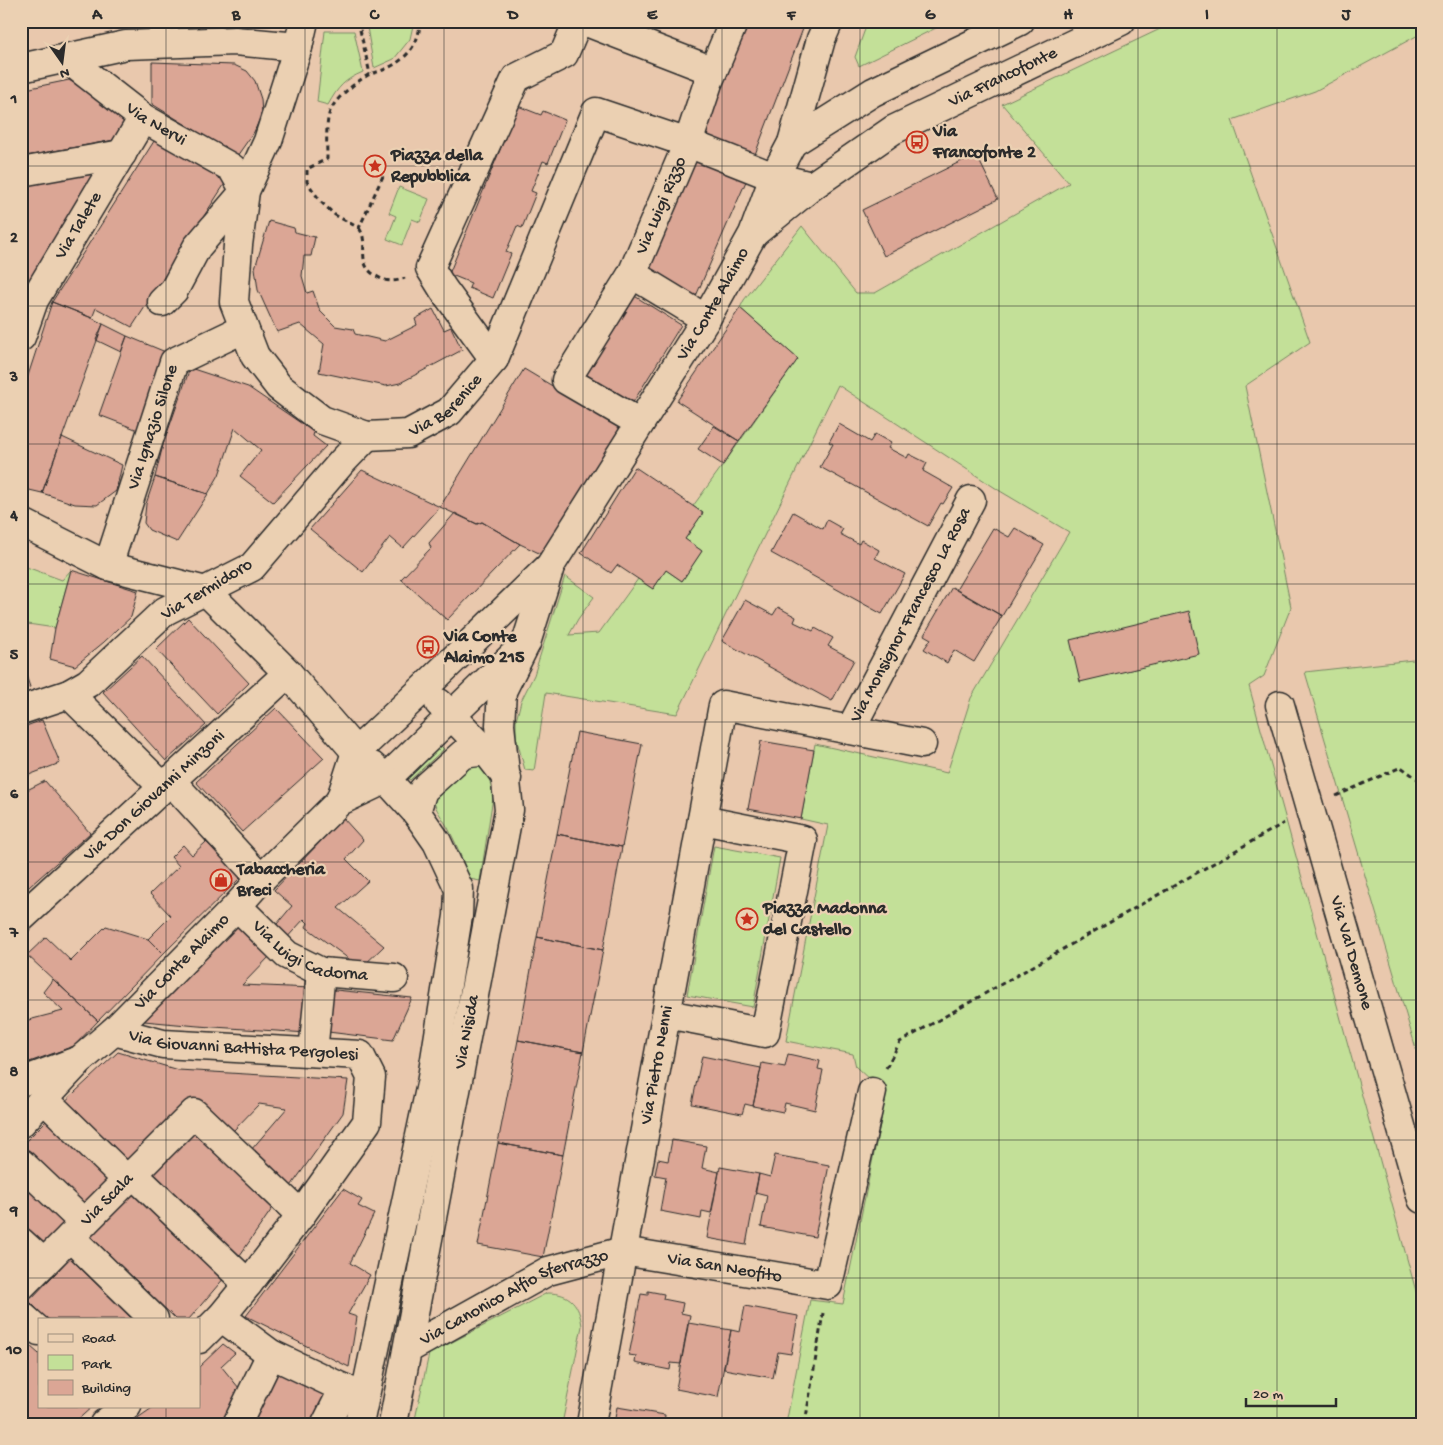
<svg xmlns="http://www.w3.org/2000/svg" width="1443" height="1445" viewBox="0 0 1443 1445" font-family="'Gochi Hand',sans-serif">
	<style>
		.green { fill: #c3e098; stroke: #778662 }
		.building { fill: #dba695; stroke: #2b2b2b }
		.lines { fill: none; stroke-linecap: round; stroke-linejoin: round }
		.street-casing { stroke: #2b2b2b; stroke-width: 31 }
		.secondary-casing { stroke: #2b2b2b; stroke-width: 31 }
		.path { stroke: #2b2b2b; stroke-width: 3; stroke-dasharray: 5 4; stroke-linecap: butt }
		.street { stroke: #ebd0b2; stroke-width: 28 }
		.secondary { stroke: #ebd0b2; stroke-width: 28 }
		.grid { fill: none; stroke: #2b2b2b; stroke-width: 1; stroke-opacity: 0.55 }
		.labels { text-anchor: middle; dominant-baseline: central; stroke-width: 4.5; stroke-linejoin: round; paint-order: stroke }
		.street-label { font-size: 18px; fill: #2b2b2b; stroke: #ebd0b2 }
		.poi-label { font-size: 18px; font-weight: bold; fill: #2b2b2b; stroke: #ebd0b2; text-anchor: start }
		.neatline { fill: none; stroke: #2b2b2b; stroke-width: 2 }
		.grid-label { font-size: 16px; text-anchor: middle; font-weight: bold; fill: #2b2b2b }
	</style>
	<rect width="100%" height="100%" fill="#e9c8ad"/>
	<filter id="ink" filterUnits="userSpaceOnUse"><feTurbulence type="fractalNoise" baseFrequency=".02" numOctaves="2"/><feDisplacementMap in="SourceGraphic" scale="10" xChannelSelector="R" yChannelSelector="G"/><feConvolveMatrix kernelMatrix="1 2 1 2 8 2 1 2 1" color-interpolation-filters="sRGB"/></filter>
	<g filter="url(#ink)">
		<path class="green" d="M397,21H414L410,39L394,59L374,68L367,27Z
			M868,21H950L859,66L855,57Z
			M1177,21H1422V33L1315,91L1232,120L1310,342L1245,386L1291,607L1264,676L1249,686L1422,1313V1424H786L810,1300L843,1304L886,1095L856,1067L853,1054L786,1041L828,825L801,819L815,744L947,773L971,698L1069,532L1000,491L838,385L677,714L546,693L534,771L525,770L516,737V721L521,701L534,675L565,576L594,597L578,619L569,635L599,633L638,579L653,589L666,570L682,581L702,551L685,539L703,513L693,506L723,465L798,359L740,308L744,300L802,226L856,293H875L1069,183L1002,104Z
			M325,31H354L363,72C344,80 338,87 328,105L317,102Z
			M399,187L429,199L420,222L412,219L402,245L387,239L396,216L389,213Z
			M21,565L62,580L71,570L55,628L21,623Z
			M1422,659V1069L1305,672Z
			M439,744L444,749L410,780L405,776Z
			M471,764H482L489,777L493,797L480,881L470,879C463,862 457,844 448,828C442,817 436,811 433,799Z
			M714,846L780,858L753,1007L687,995Z
			M547,1293C571,1293 579,1304 582,1326L562,1424H414L429,1354Z"/>
		<path class="building" d="M749,21H806L754,157L700,138L731,60Z
			M152,62L234,65L247,71L255,81L261,99L262,114L254,132L237,156L152,104Z
			M69,80L132,120L120,139L21,157V90Z
			M518,106L541,115L543,111L565,120L548,163L543,161L531,191L536,193L522,228L517,226L506,252L511,254L493,298L469,288L471,283L449,274Z
			M156,138L226,182L132,327L96,308L92,318L52,302Z
			M976,154L998,199L884,256L862,210Z
			M695,158L747,179L696,296L650,268Z
			M94,174L21,301V186L23,184Z
			M269,221L294,228L295,232L315,237L311,256H304L302,276L307,293L313,291L320,311L335,326L353,329L355,334L385,341L417,325L415,319L433,309L444,330L451,327L462,350L400,383L386,386L319,372L324,344L300,324L277,332L258,290L255,268Z
			M633,295L681,325L632,404L584,375Z
			M52,302L92,318L103,324L42,493L21,488V397Z
			M740,308L798,359L739,441L677,401Z
			M103,324L127,336L121,352L96,340Z
			M127,336L168,353L138,430L99,415Z
			M190,368L248,387L314,432L313,436L326,446L273,502L240,476L261,450L235,428L219,475L208,494L155,477L163,445Z
			M524,369L621,427L541,554L520,544L482,522L477,524L440,507Z
			M839,424L870,442L875,434L891,443L888,448L907,458L909,454L927,463L923,471L953,488L943,504L941,503L928,526L820,467L833,444L829,442Z
			M714,426L739,441L723,465L698,449Z
			M62,437L122,465L116,491L97,505L75,504L42,493Z
			M635,467L703,513L685,539L702,551L682,581L666,570L653,589L617,565L611,573L581,553Z
			M362,470L440,507L403,548L390,537L363,572L310,529Z
			M155,477L208,494L177,542L149,530L144,523L146,504Z
			M793,512L823,529L827,520L843,529L840,534L859,544L861,540L879,550L875,558L905,574L882,614L771,553Z
			M455,513L477,524L482,522L520,544L447,620L401,579L431,548L429,543Z
			M993,528L1009,537L1015,528L1044,545L1002,616L956,590Z
			M71,570L138,591L131,617L104,642L75,666L50,659L55,628Z
			M952,587L1002,616L974,662L954,650L947,663L924,649L931,639L924,635Z
			M745,600L773,615L778,607L796,617L794,622L813,631L815,628L833,638L828,646L854,660L832,701L722,641Z
			M1189,611L1199,654L1080,682L1070,640Z
			M188,618L249,683L217,714L156,649Z
			M142,656L206,725L166,761L103,692Z
			M21,661L30,687L21,690Z
			M276,708L324,758L242,832L196,782Z
			M42,720L60,763L21,778V728Z
			M577,732L642,744L622,847L557,834Z
			M761,741L814,750L801,819L748,809Z
			M45,781L90,833L21,894V793Z
			M343,818L363,840L346,859L368,881L338,908L384,946L361,968L306,927L308,923L304,919L284,941L272,930L292,906L274,890Z
			M557,834L622,847L603,950L537,937Z
			M206,842L241,877L163,954L148,939L171,916L150,894L179,866L171,857L183,845L192,855Z
			M242,922L272,954L242,985L311,988L308,1033L198,1026L144,1021Z
			M106,926L148,939L163,954L98,1021L27,955L46,937L71,961Z
			M537,937L603,950L583,1052L518,1040Z
			M53,979L98,1021L74,1046L21,1065V1022L63,1011L43,992Z
			M326,989L412,998L393,1040L320,1031Z
			M518,1040L583,1052L563,1155L498,1143Z
			M118,1052L178,1070L348,1080L343,1113L289,1189L251,1150L287,1108L259,1104L233,1131L202,1101H189L122,1169L60,1106Z
			M788,1054L820,1061L818,1069L823,1070L815,1110L785,1103L783,1112L753,1106L762,1063L785,1067Z
			M702,1056L761,1068L753,1106L745,1104L742,1114L692,1104Z
			M52,1115L114,1176L80,1211L21,1155V1146Z
			M196,1127L274,1206L238,1258L150,1173Z
			M672,1140L706,1146L702,1168L719,1172L711,1213L702,1211L701,1219L660,1211L666,1177L655,1175L658,1159L668,1161Z
			M498,1143L563,1155L543,1257L478,1245Z
			M775,1155L829,1165L815,1237L761,1227L767,1195L755,1192L759,1174L770,1177Z
			M720,1167L759,1174L746,1245L707,1238Z
			M21,1172L72,1218L40,1253L21,1235Z
			M343,1189L362,1200L358,1206L374,1214L350,1263L370,1275L348,1314L357,1317L349,1367L246,1316Z
			M133,1190L225,1277L189,1319H176L90,1236Z
			M70,1258L132,1319H47L29,1301Z
			M648,1291L664,1294L663,1299L683,1303L681,1313L690,1315L681,1364L671,1363L670,1370L635,1363L636,1356L629,1355L641,1294L648,1295Z
			M745,1306L798,1316L791,1354L778,1352L773,1378L724,1369L731,1330L740,1332Z
			M688,1323L731,1330L718,1397L676,1389Z
			M21,1338L39,1354V1406H93L73,1424H28L21,1416Z
			M223,1344L235,1353L221,1366L239,1388L221,1424H129L155,1406H199V1367Z
			M277,1372L328,1397L315,1424H250Z
			M617,1407L665,1415L664,1424H614Z"/>
		<g class="lines">
			<g class="street-casing">
				<g id="street">
					<path id="s1" d="M304,21L298,47L268,141L245,191L238,245L234,302L255,356L279,387L322,420L367,436L408,434L449,412L494,359L596,112L688,143L774,177L812,186"/>
					<path d="M584,21L713,71"/>
					<path id="s2" d="M66,58L143,118L232,168L245,191L197,247L174,290L162,302"/>
					<path d="M21,68L126,45L235,41L298,47"/>
					<path d="M21,172L122,154"/>
					<path d="M632,274L706,319"/>
					<path id="s3" d="M21,337L34,300L143,118"/>
					<path d="M494,359L443,289L430,268L516,78L564,54L578,21"/>
					<path id="s4" d="M640,423L566,380L632,274L688,143L708,83L734,21"/>
					<path d="M21,522L108,566L206,591L288,673L356,752"/>
					<path id="s5" d="M108,566L174,362L243,329"/>
					<path d="M69,694L163,787"/>
					<path id="s6" d="M1280,705L1422,1199"/>
					<path d="M21,710L69,694L88,683L165,611L252,567L341,463L367,436"/>
					<path id="s7" d="M850,730L971,500"/>
					<path d="M170,780L261,879"/>
					<path id="s8" d="M237,906L287,955L321,972L394,978"/>
					<path id="s9" d="M21,918L288,673"/>
					<path d="M667,1014L765,1033L803,840L702,820"/>
					<path id="s10" d="M114,1031L163,1044L360,1055L371,1077L367,1122L301,1215L248,1284L221,1317L199,1339"/>
					<path d="M313,1052L321,972"/>
					<path d="M44,1099L127,1180"/>
					<path d="M21,1163L84,1223"/>
					<path d="M133,1174L248,1284"/>
					<path d="M70,1237L154,1319"/>
					<path d="M21,1242L44,1263"/>
					<path id="s11" d="M21,1286L194,1113L301,1215"/>
					<path d="M21,1315L39,1331"/>
					<path d="M221,1317L271,1354L364,1398"/>
					<path id="s12" d="M408,1349L548,1271L623,1251L828,1285L872,1092"/>
					<path d="M104,1424L127,1406"/>
					<path d="M237,1424L271,1354"/>
					<path d="M326,1424L344,1388"/>
					<path id="s13" d="M591,1424L723,705L922,744"/>
				</g>
			</g>
			<g class="secondary-casing">
				<g id="secondary">
					<path d="M792,143L873,92L1020,21"/>
					<path id="s14" d="M754,233L812,186L893,130L1121,21"/>
					<path d="M439,703L486,751L507,778"/>
					<path id="s15" d="M340,801L356,752L424,688L550,566L706,319L753,234L774,177L792,143L821,39L829,21"/>
					<path d="M416,812L423,790L463,754L486,751"/>
					<path d="M21,1082L74,1062"/>
					<path id="s16" d="M21,1123L80,1060L114,1031L237,906L261,879L340,801L386,779L526,643L549,570"/>
					<path d="M359,1424L431,1084L458,916L459,889L437,842L416,812L386,779L372,766"/>
					<path id="s17" d="M393,1424L509,810L500,725L502,691L526,643"/>
				</g>
			</g>
			<path class="path" d="M358,21L370,74
				M383,176L359,228L335,215L321,202L307,182V169L327,159C327,145 325,121 331,109C339,95 355,83 368,75C373,73 378,72 383,70C404,62 420,45 420,21
				M359,228C371,244 353,264 378,277C386,282 396,282 405,278
				M1336,796L1401,767L1422,782
				M886,1068L900,1042L1284,823
				M805,1424L823,1313"/>
			<use href="#street" class="street"/>
			<use href="#secondary" class="secondary"/>
		</g>
	</g>
	<path class="grid" d="M166,21V1319M305,21V1424M444,21V1424M583,21V1424M722,21V1424M860,21V1424M999,21V1424M1138,21V1424M1277,21V1424M21,166H1422M21,306H1422M21,444H1422M21,584H1422M21,722H1422M21,862H1422M21,1000H1422M21,1140H1422M21,1278H1422M166,1406V1424"/>
	<defs>
		<g id="bus-ring" transform="scale(1.125)"><circle r="9.5" fill="#ebd0b2" stroke="#c8321e" stroke-width="1.5"/><path d="M-5-6H5V4H4V6H2V4H-2V6H-4V4H-5ZM-3.5-4V0h7V-4ZM-3.5 1.2v1.5H-2V1.2ZM2 1.2v1.5H3.5V1.2Z" fill="#c8321e"/></g>
		<g id="sight-ring" transform="scale(1.125)"><circle r="9.5" fill="#ebd0b2" stroke="#c8321e" stroke-width="1.5"/><path d="M0-6L1.8-2.2L6-1.7L2.9 1.2L3.7 5.4L0 3.3L-3.7 5.4L-2.9 1.2L-6-1.7L-1.8-2.2Z" fill="#c8321e"/></g>
		<g id="shop-ring" transform="scale(1.125)"><circle r="9.5" fill="#ebd0b2" stroke="#c8321e" stroke-width="1.5"/><path d="M-5-2.5h2.3a2.7 3.5 0 0 1 5.4 0H5L5.5 6h-11ZM-1.5-2.5h3a1.5 2.3 0 0 0-3 0Z" fill="#c8321e"/></g>
	</defs>
	<g fill-rule="evenodd">
		<use href="#bus-ring" x="917" y="142"/>
		<use href="#sight-ring" x="375" y="166"/>
		<use href="#bus-ring" x="428" y="647"/>
		<use href="#shop-ring" x="221" y="880"/>
		<use href="#sight-ring" x="747" y="919"/>
	</g>
	<g class="labels">
		<g class="street-label">
			<text stroke="none"><textPath href="#s14" startOffset="295">Via Francofonte</textPath></text>
			<text stroke="none"><textPath href="#s2" startOffset="112">Via Nervi</textPath></text>
			<text stroke="none"><textPath href="#s4" startOffset="285">Via Luigi Rizzo</textPath></text>
			<text stroke="none"><textPath href="#s3" startOffset="126">Via Talete</textPath></text>
			<text stroke="none"><textPath href="#s15" startOffset="629">Via Conte Alaimo</textPath></text>
			<text stroke="none"><textPath href="#s1" startOffset="580">Via Berenice</textPath></text>
			<text stroke="none"><textPath href="#s5" startOffset="146">Via Ignazio Silone</textPath></text>
			<text transform="translate(207 590) rotate(-31)">Via Termidoro</text>
			<text stroke="none"><textPath href="#s7" startOffset="130">Via Monsignor Francesco La Rosa</textPath></text>
			<text stroke="none"><textPath href="#s9" startOffset="181">Via Don Giovanni Minzoni</textPath></text>
			<text stroke="none"><textPath href="#s8" startOffset="90">Via Luigi Cadorna</textPath></text>
			<text stroke="none"><textPath href="#s6" startOffset="258">Via Val Demone</textPath></text>
			<text stroke="none"><textPath href="#s16" startOffset="228">Via Conte Alaimo</textPath></text>
			<text stroke="none"><textPath href="#s17" startOffset="399">Via Nisida</textPath></text>
			<text stroke="none"><textPath href="#s10" startOffset="131">Via Giovanni Battista Pergolesi</textPath></text>
			<text stroke="none"><textPath href="#s13" startOffset="365">Via Pietro Nenni</textPath></text>
			<text stroke="none"><textPath href="#s11" startOffset="122">Via Scala</textPath></text>
			<text stroke="none"><textPath href="#s12" startOffset="341">Via San Neofito</textPath></text>
			<text stroke="none"><textPath href="#s12" startOffset="119">Via Canonico Alfio Sferrazzo</textPath></text>
		</g>
		<g class="poi-label">
			<text x="933" y="132">Via<tspan x="933" dy="21">Francofonte 2</tspan></text>
			<text x="391" y="156">Piazza della<tspan x="391" dy="21">Repubblica</tspan></text>
			<text x="444" y="637">Via Conte<tspan x="444" dy="21">Alaimo 215</tspan></text>
			<text x="237" y="870">Tabaccheria<tspan x="237" dy="21">Breci</tspan></text>
			<text x="763" y="909">Piazza Madonna<tspan x="763" dy="21">del Castello</tspan></text>
		</g>
	</g>
	<rect width="1443" height="1445" fill="none" stroke="#ebd0b2" stroke-width="55"/>
	<rect x="38" y="1318" width="162" height="90" fill="#ebd0b2" stroke="#9e8e7c"/>
	<rect x="48" y="1334" width="25" height="8" fill="#ebd0b2" stroke="#9e8e7c"/>
	<text x="82" y="1342" font-size="15" fill="#2b2b2b">Road</text>
	<rect x="48" y="1355" width="25" height="15" fill="#c3e098" stroke="#9e8e7c"/>
	<text x="82" y="1368" font-size="15" fill="#2b2b2b">Park</text>
	<rect x="48" y="1380" width="25" height="15" fill="#dba695" stroke="#9e8e7c"/>
	<text x="82" y="1392" font-size="15" fill="#2b2b2b">Building</text>
	<g transform="translate(62 62) rotate(166)" stroke="#ebd0b2" stroke-width="4" paint-order="stroke">
	<path d="M0-4L9 19L0 12L-9 19Z" fill="#2b2b2b"/>
	<text y="-8" font-size="14" font-weight="bold" text-anchor="middle" fill="#2b2b2b">N</text>
	</g>
	<path d="M1246 1398v8h90v-8" fill="none" stroke="#2b2b2b" stroke-width="2.5"/>
	<text x="1253" y="1398" font-size="15" fill="#2b2b2b" stroke="#ebd0b2" stroke-width="4" paint-order="stroke">20 m</text>
	<rect x="28" y="28" width="1388" height="1390" class="neatline"/>
	<g class="grid-label">
		<text x="97" y="19">A</text>
		<text x="236" y="19">B</text>
		<text x="374" y="19">C</text>
		<text x="513" y="19">D</text>
		<text x="652" y="19">E</text>
		<text x="791" y="19">F</text>
		<text x="930" y="19">G</text>
		<text x="1068" y="19">H</text>
		<text x="1207" y="19">I</text>
		<text x="1346" y="19">J</text>
		<text x="14" y="103">1</text>
		<text x="14" y="242">2</text>
		<text x="14" y="381">3</text>
		<text x="14" y="520">4</text>
		<text x="14" y="659">5</text>
		<text x="14" y="798">6</text>
		<text x="14" y="937">7</text>
		<text x="14" y="1076">8</text>
		<text x="14" y="1215">9</text>
		<text x="14" y="1354">10</text>
	</g>
</svg>
